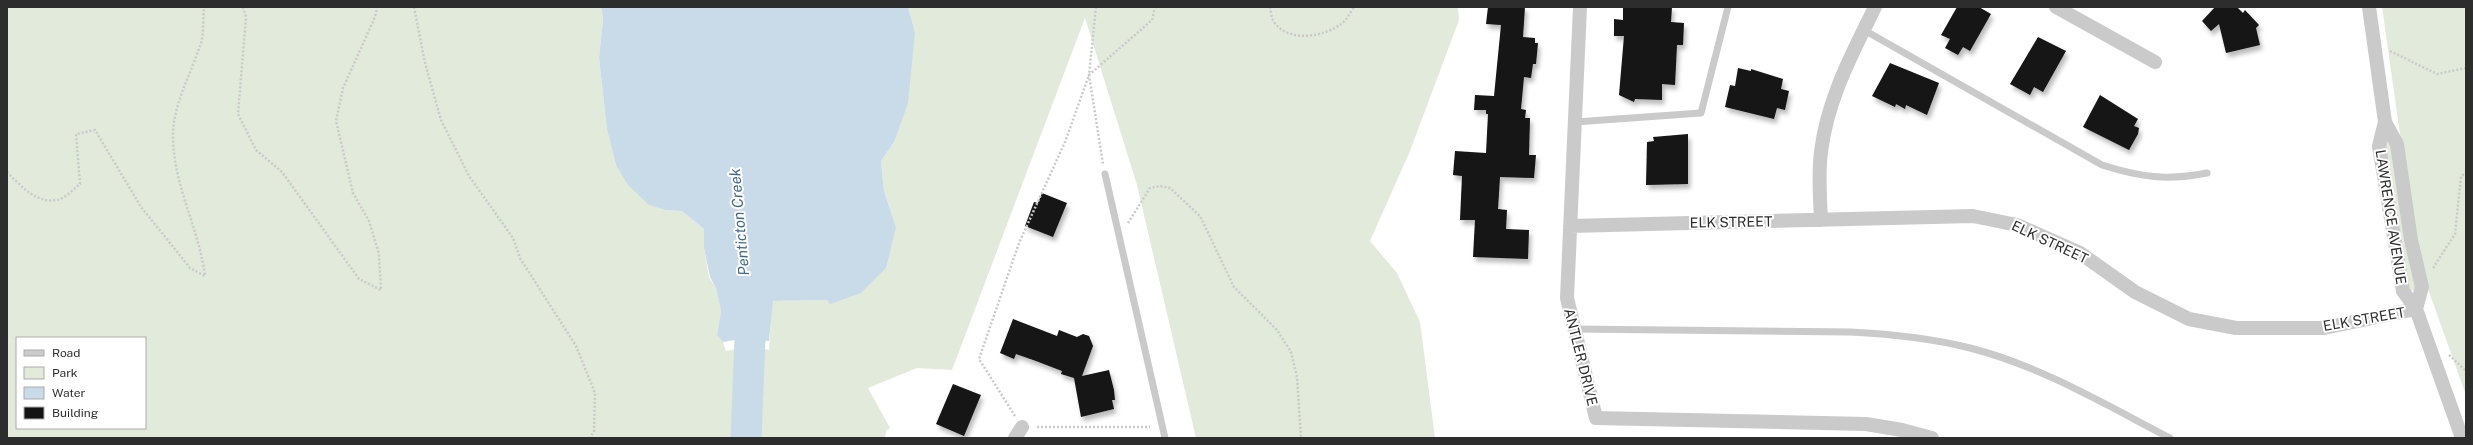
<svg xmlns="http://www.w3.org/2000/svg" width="2473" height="445" viewBox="0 0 2473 445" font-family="'Public Sans',sans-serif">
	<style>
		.green { fill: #e2eadc; fill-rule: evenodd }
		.water { fill: #c9dae8 }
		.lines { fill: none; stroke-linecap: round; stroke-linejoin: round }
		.river { stroke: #c9dae8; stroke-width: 31 }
		.building { fill: #141414; filter: url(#shadow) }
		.path { stroke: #cacaca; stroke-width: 2.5; stroke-dasharray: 2 2; stroke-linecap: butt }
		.lane { stroke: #cacaca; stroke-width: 7 }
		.street { stroke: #cacaca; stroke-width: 14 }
		.labels { text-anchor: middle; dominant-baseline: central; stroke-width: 4; stroke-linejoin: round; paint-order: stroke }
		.street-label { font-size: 14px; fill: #2d2d2d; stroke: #fff }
		.water-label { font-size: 15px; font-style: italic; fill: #426888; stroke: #fff }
	</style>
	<defs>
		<filter id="shadow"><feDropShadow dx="2.5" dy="4.5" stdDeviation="2" flood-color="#0004"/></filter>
	</defs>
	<rect width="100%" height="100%" fill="#fff"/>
	<path class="green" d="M7,7H601L603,19L599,58L607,130L616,165L666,210L682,211L704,229V248L709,277L716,288L721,311L717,335L723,342L726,351L749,346L769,350L772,301L827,300L896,227L884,191L881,161L894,142L915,32L908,7H1458L1459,20L1410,151L1370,241L1397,273L1420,322L1435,438H1196L1137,185L1085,18L952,370L917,368L868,388L890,428L886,431L885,438H7ZM17,338H145V428H17Z
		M2382,7H2466V395L2428,289L2410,205Z
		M2387,141L2391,145L2416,290L2414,291L2409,289L2385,143Z"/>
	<path class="water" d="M601,7H908L915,32L908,103L894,142L881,161L884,191L896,227L886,268L861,293L830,304L827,300L773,301L769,341L740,339L723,342L717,335L721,311L716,288L710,277L704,248V229L682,211L666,210L649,205L628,185L616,165L607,130L599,58L603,19Z"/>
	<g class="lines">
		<path class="river" d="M746,297L750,339L746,438"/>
	</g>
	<path class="building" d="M1488,7H1525L1523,37L1535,38V43H1538L1536,64H1533L1531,78L1524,77L1521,109L1526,110L1525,118H1530L1529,155H1536L1534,178L1500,177L1498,209L1507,210L1506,229L1529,230L1528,259L1473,257L1475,220H1460L1462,176L1453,175L1455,151L1486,153L1488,114H1486V110H1474L1475,95L1494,96L1501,25L1486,24Z
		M1623,7H1672L1671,22L1684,23L1683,45H1677L1675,85L1662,84V100L1635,99L1634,102L1619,95L1624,36H1614V19L1623,20Z
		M1957,7H1979L1991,14L1970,51L1963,47L1958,55L1945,48L1950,39L1941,35Z
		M2215,7H2237L2243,13L2245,10L2259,25L2256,28L2260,45L2226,53L2219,24L2211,31L2202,21Z
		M2038,37L2066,51L2043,92L2034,87L2030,95L2010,84Z
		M1890,63L1939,83L1927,115L1906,105L1905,109L1896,104L1895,107L1872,96Z
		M1738,68L1751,71V69L1783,79L1781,89L1789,91L1785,110L1777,108L1774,119L1725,107L1730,85L1735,86Z
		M2100,95L2138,119L2134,126L2139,128L2138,134L2129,150L2083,127Z
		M1688,134V184L1646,185L1647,142L1654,141L1653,137Z
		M1042,193L1067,203L1053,237L1025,226L1034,202L1038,203Z
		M1013,319L1057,336L1059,330L1077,337L1083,334L1089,336L1093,346L1082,376L1109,370L1114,390L1115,400H1112L1114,409L1081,417L1074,378L1061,374L1062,371L1036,361L1016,354L1014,359L1000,353Z
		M953,384L981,395L964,436L936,424Z"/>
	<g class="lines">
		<path class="path" d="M243,7L246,17L238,114L256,150L282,172L359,279L381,290L379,254L369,221L353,193L336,121L343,88L375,17L377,7
			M414,7L425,63L441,120L469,176L513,238L520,258L576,346L595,393L594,431L590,438
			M1096,7L1089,75L1103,164
			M1270,7C1271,11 1271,18 1274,22C1288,43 1324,37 1341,24C1346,21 1351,12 1354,7
			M2390,51L2437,74L2466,68
			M7,172C20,185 36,204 57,200C64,199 74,189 80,184L76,134L95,130L141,207L190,268L205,276C199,228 173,185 173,136C173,104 191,74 201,43C204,32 203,18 204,7
			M1128,223L1150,188L1160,186L1170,188L1200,216L1234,287L1277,330L1291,352L1297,377L1301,438
			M2433,268L2455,234L2461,176L2466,173
			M2449,355L2466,371
			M1015,416L979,359L1019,243L1065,142L1089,75L1152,20L1155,7
			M1037,427H1150"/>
		<path class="lane" d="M1864,30L2102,165C2140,177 2167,181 2207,173
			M1575,122L1701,113L1728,7
			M1105,174L1165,438
			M1574,329L1850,332C1890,334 1931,338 1970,348C2041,366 2106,405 2170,438"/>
		<path class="street" d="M1580,7L1567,298L1596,418L1866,424L1902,430L1932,438
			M2056,7L2155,62
			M2369,7L2385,122L2397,144L2411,240L2422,287L2416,309
			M2385,122L2379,146L2403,291L2416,309L2462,438
			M1821,220C1820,197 1818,174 1821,152C1827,100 1852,54 1875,7
			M1570,226L1973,216L2017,225L2080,253L2135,292L2189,319L2236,328H2324L2416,309
			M1015,438L1022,427"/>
	</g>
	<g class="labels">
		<g class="street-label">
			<text transform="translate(2391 217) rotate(81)">LAWRENCE AVENUE</text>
			<text transform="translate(1731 222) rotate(-1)">ELK STREET</text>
			<text transform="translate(2050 242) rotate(25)">ELK STREET</text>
			<text transform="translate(2364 319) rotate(-10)">ELK STREET</text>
			<text transform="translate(1581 357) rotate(76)">ANTLER DRIVE</text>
		</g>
		<g class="water-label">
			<text transform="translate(739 222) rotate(-95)">Penticton Creek</text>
		</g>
	</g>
	<rect width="2473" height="445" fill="none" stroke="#2d2d2d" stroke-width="16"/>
	<rect x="16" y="337" width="130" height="92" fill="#ffffff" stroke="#ababab"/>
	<rect x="24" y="350" width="20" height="6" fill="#cacaca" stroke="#ababab"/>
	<text x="52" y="357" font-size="12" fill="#2d2d2d">Road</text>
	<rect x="24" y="367" width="20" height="12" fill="#e2eadc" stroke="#ababab"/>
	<text x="52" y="377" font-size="12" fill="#2d2d2d">Park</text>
	<rect x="24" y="387" width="20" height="12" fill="#c9dae8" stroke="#ababab"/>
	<text x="52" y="397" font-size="12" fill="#2d2d2d">Water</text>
	<rect x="24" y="407" width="20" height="12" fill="#141414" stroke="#ababab"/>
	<text x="52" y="417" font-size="12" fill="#2d2d2d">Building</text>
</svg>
